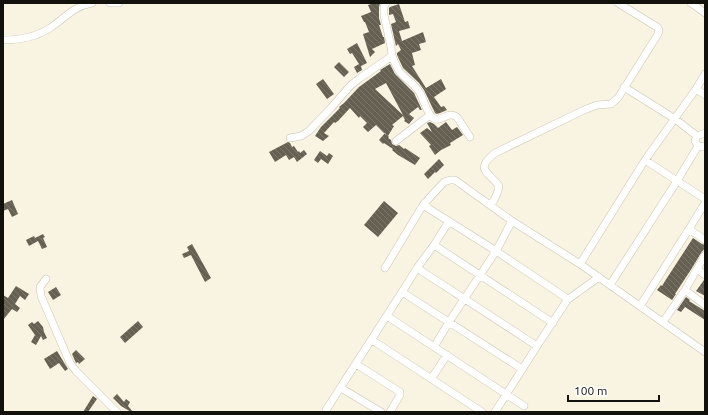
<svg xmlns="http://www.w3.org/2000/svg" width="708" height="415" viewBox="0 0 708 415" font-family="Ubuntu,sans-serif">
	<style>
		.building { fill: url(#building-back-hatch); fill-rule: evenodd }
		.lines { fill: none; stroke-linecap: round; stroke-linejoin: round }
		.minor-casing { stroke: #c9c3b2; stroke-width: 8 }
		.minor { stroke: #fff; stroke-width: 7 }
	</style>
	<defs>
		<pattern id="building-back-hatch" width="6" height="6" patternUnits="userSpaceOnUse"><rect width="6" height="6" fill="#656051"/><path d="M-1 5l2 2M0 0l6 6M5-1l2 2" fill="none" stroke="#7a766a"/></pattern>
	</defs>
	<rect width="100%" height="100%" fill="#f9f3e1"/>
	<path class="building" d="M374,3H380L379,7V18L381,25H379L383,37H384L385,43L372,49L375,52L370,57L363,34L369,32L365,22H364L361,16L371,12L368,5Z
		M399,4L405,22L408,21L410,28L399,31L402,41L423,32L426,42L419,44L421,50L412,53L415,65L412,66L426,88L441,79L446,89L434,97L441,107L444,106L447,110L440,113L437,114L435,113L424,90L419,83L403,68L397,55V53L401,50L398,44L396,46L391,24L396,22L393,14L389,15V8L390,7Z
		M357,43L367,63L361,66L362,70L357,73L354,67L359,64L352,53L350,54L347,49Z
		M339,62L349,72L344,77L334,67Z
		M390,64L395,74L414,93L422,110H420L418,107L409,114L414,118L409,124L404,121L405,120L403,116L392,125L394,126L388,136L389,137L388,138L391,140L392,144L396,146L399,145L404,149L405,148L420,158L415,165L398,155L392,150L393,149L384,143L383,144L379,140L385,133L386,135L376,125L368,132L363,127L367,123L360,116L359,118L350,108L338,121L335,123L334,122L324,133L329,136L323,141L315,136L321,127L340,108L339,107L344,103L359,87L381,71L380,70ZM386,83L403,115L375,89Z
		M323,79L334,94L327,99L316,84Z
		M430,122L434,124L438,128L446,122L452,130L457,127L463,135L450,143L451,145L441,150L435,155L429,146L431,145L420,133L427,128L432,132L427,123Z
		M288,142L290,143L292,147L294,146L298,152L299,151L300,153L304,150L307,154L297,162L294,157L289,160L286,155L275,162L269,152Z
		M320,151L327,156L329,153L333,156L328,164L321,159L318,163L314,160Z
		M439,159L444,165L436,173L435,172L428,179L424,174Z
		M12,200L18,214L12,217L8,209L3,211V204Z
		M384,201L398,213L378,237L364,225Z
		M43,234L45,237L43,238L47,247L42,249L38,241L29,246L26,240L34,236L35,238Z
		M693,238L702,244L705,245V248L701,253L692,268L675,294H676L672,300L657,290L661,285L662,286L665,281Z
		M192,244L211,278L205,282L191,255L184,258L182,254L189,251L187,247Z
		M704,280H705V296L696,291Z
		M16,286L29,294L25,300L20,296L15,304L20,308L17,312L12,309L3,320V295L8,298Z
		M56,287L61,295L53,300L48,292Z
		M686,297L690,300L689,301L705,311V320L685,307L681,312L677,310Z
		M38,321L43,327L44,332L47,338L43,340L41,336L36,345L31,342L35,335L28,325L32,322L34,324Z
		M138,321L143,327L125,343L120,337Z
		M76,350L85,359L79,364L78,362L76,363L72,354Z
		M57,351L68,369L65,371L59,363L50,369L44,359Z
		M117,394L124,402L126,399L130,402L128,406L133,412H131L121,406L113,398Z
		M93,396L97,399L88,412H83Z"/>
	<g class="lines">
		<g class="minor-casing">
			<path id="minor" d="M110,3H119
				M691,3L705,13
				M3,40C20,40 36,37 50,28C65,18 74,6 92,3
				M392,56C394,61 396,66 399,71C405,79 415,84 420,93C424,100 427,114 433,118C443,123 447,110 457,117L470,137
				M624,87L675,119L697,136
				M696,89L705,95
				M705,133C699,136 697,133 695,141L698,146L703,147L705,146
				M290,138L301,136L309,131L330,109L351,85L360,78L392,56L391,47L384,15V7L386,3
				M396,141L430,115
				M645,160L705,199
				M705,203L689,229L705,240
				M423,205L496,251L565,297L567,300L566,302L537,346L495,412
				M491,205C495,199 498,194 499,186C488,171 474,170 495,153L584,110L597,105L611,104L618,98L658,34L659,30L657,27L618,3
				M434,245L553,323
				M580,264L645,160L696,89L705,74
				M385,268L423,205L444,182L450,180H455L512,221L580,264L705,352
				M417,268L537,346
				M697,269L705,275
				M46,279L40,287L41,296L70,363L76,371L117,412
				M610,285L677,181L698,146
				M685,290L705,305
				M402,292L522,369
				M567,300L599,277
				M640,306L689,229
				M387,316L524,406
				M663,322L685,290L705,255
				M372,340L482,412
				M434,347L449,322L496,251L512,221
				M356,364L400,392V395L390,412
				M431,379L447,355
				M341,388L381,412
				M326,410L402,292L417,268L434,245L449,221"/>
		</g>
		<use href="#minor" class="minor"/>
	</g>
	<rect width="708" height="415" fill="none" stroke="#13110b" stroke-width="8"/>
	<path d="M568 395v6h91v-6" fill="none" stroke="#13110b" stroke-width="2"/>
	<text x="574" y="395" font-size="12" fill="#13110b" stroke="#ffffff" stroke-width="3" paint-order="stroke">100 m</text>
</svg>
